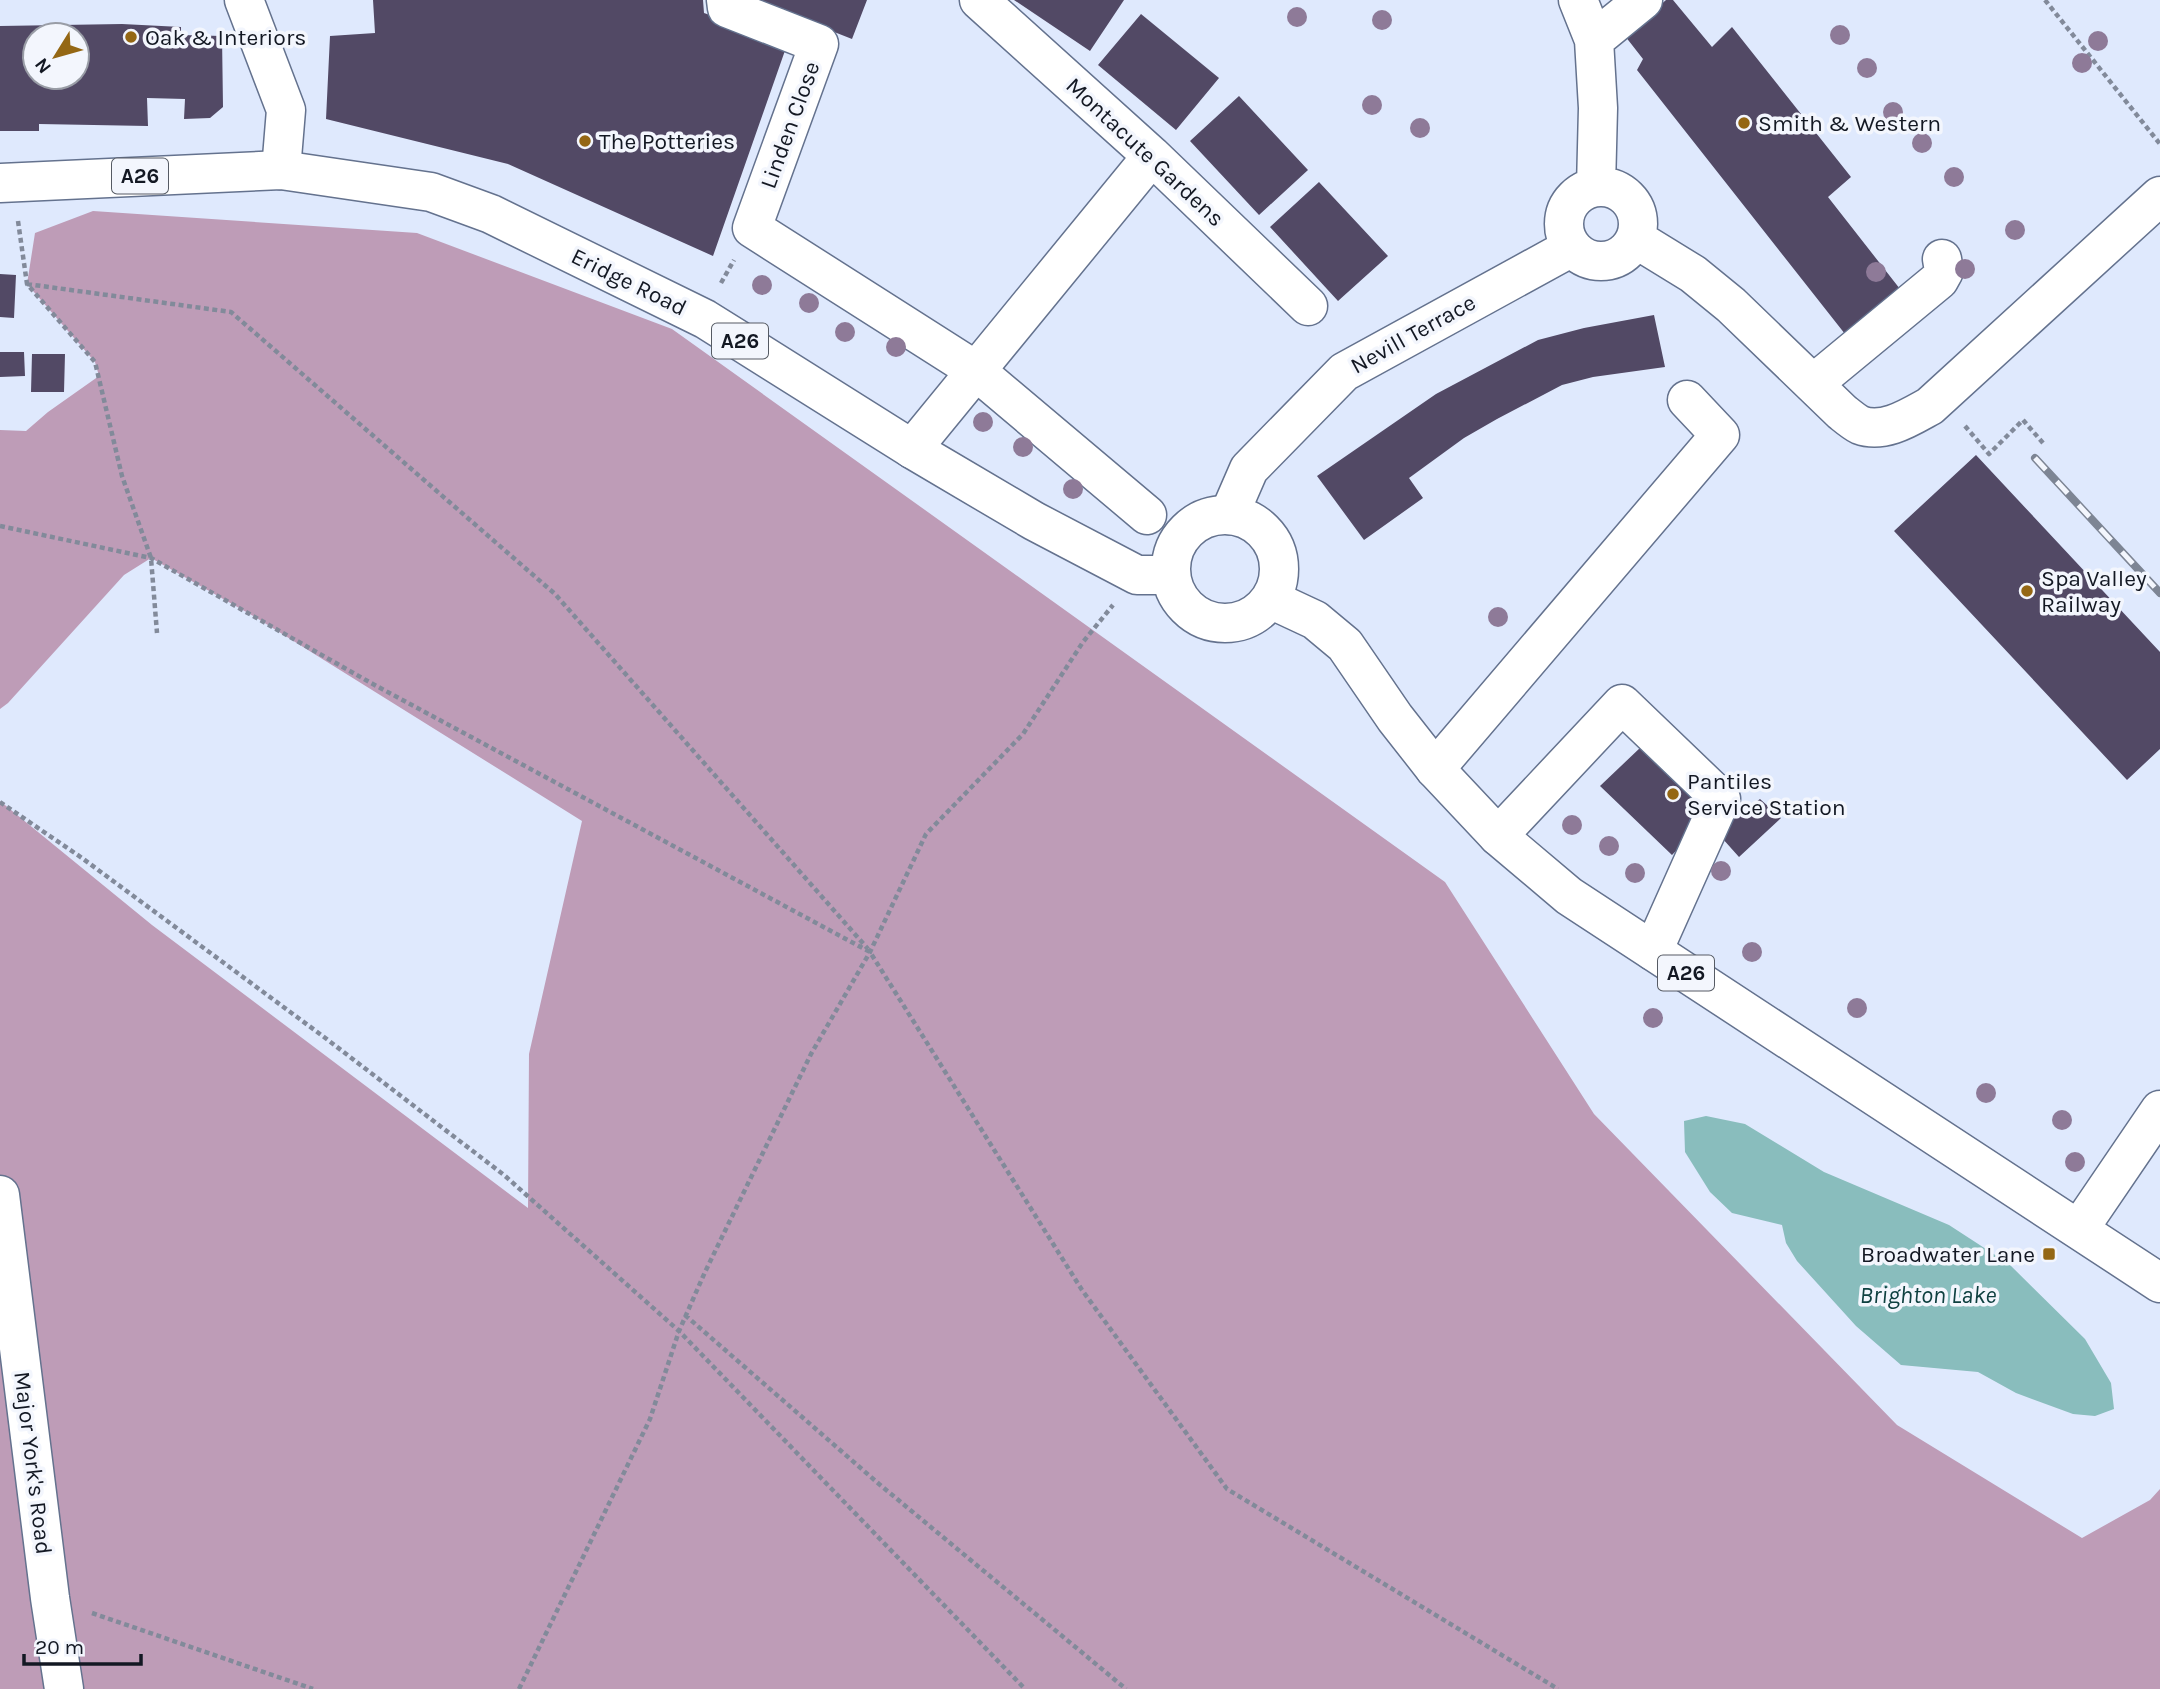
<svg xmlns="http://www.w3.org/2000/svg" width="2160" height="1689" viewBox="0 0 2160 1689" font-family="Karla,sans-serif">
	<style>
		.forest { fill: #be9cb7 }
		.water { fill: #89bdbd }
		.building { fill: #524965; fill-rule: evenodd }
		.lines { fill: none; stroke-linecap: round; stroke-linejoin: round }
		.minor-casing { stroke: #64728e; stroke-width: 41 }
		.highway-casing { stroke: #64728e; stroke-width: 41 }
		.path { stroke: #828a9a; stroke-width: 4.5; stroke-dasharray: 5 3.5; stroke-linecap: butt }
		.minor { stroke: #fff; stroke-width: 38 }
		.highway { stroke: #fff; stroke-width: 38 }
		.rail-casing { stroke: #7d8594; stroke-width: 8 }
		.rail { stroke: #f3f6fd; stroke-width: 5; stroke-dasharray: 16; stroke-linecap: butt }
		.tree { fill: #8e7a98 }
		.poi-dot { fill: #946714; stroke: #f3f6fd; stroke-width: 2.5 }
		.labels { text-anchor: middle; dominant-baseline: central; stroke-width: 7; stroke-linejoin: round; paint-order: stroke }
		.shield { fill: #f3f6fd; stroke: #565b64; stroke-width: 2 }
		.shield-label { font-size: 21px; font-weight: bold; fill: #131823 }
		.poi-label { font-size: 23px; fill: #131823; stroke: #f3f6fd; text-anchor: start }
		.street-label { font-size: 23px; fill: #131823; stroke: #f3f6fd }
		.water-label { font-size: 24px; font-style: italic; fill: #0e4040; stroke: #f3f6fd }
	</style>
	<rect width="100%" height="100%" fill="#dfe9fd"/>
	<path class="forest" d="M93,211L417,233L672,329L1445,882L1594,1114L1897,1425L2082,1538L2150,1500L2160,1489V1689H0V801L152,925L528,1208L529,1054L582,821L255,617L151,558L124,575L8,703L0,709V430L26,431L48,412L99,376L95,362L27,284L35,233Z"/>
	<path class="water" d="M1706,1116L1745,1124L1824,1172L1949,1225L2009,1264L2085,1339L2111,1383L2114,1409L2095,1416L2073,1414L2016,1393L1978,1372L1901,1365L1856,1326L1797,1261L1786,1243L1782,1225L1732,1213L1710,1192L1685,1152L1684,1121Z"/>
	<path class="building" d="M373,0H703L704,13L788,42L713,256L508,164L326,119L330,36L375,33Z
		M753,0H867L852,39Z
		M1014,0H1124L1090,51Z
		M1666,0H1673L1712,47L1732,27L1851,177L1828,197L1900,289L1845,334L1637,70L1643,59L1625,36Z
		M1141,14L1219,78L1176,130L1098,65Z
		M122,24L181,27V35L222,36L223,107L210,118L184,119L185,99L147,98L148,126L39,124V131H0V26ZM35,35H77V77H35Z
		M1239,96L1308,170L1259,215L1190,141Z
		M1319,182L1388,256L1338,301L1270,227Z
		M0,274L16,275L14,318L0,317Z
		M1654,315L1665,367L1593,377L1562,385L1497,419L1464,438L1409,478L1423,498L1364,540L1317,476L1436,394L1538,340L1584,328Z
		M0,352H24L25,376L0,377Z
		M32,354H65L64,392H31Z
		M1976,455L2160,652V749L2127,780L1894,531Z
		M1662,727L1748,808L1760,799L1781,818L1739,857L1722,838L1702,824L1672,855L1600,786Z"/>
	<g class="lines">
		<g class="minor-casing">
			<path id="minor" d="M244,0L286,110L281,170
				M726,0L727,8L819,44L752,228L975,370L1147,515
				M979,0L1152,156L1308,306
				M1578,0L1594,40L1598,108L1596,187
				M1594,40L1643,0
				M1564 224a37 37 0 1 1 74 0a37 37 0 1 1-74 0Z
				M1636,239L1693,274L1731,305L1842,412C1847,416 1854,422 1860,425C1884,434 1910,417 1930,406L2160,196
				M1813,384L1939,280L1944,271L1942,259
				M912,449L1152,156
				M1229,515L1249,469L1344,372L1572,247
				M1435,769L1720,435L1687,400
				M1498,836L1622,704L1721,799L1653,951
				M0,1195L50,1598L64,1689
				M2079,1229L2160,1110"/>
		</g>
		<g class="highway-casing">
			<path id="highway" d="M0,183L281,170L431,192L491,214L705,319L912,449L1034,521L1137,575H1171
				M1171 569a54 54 0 1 1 108 0a54 54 0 1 1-108 0Z
				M1270,599L1315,620L1345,645L1395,718L1435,769L1498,836L1569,896L2160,1283"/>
		</g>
		<path class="path" d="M2045,0L2160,144
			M18,221L27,284L95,362L122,476L151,558L157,633
			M721,283L734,260
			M27,284L231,312L555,594L868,949
			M1965,426L1989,454L2023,420L2043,443
			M0,526L151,558L371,683L870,952L1082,1290L1227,1489L1558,1689
			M0,802L82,858L324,1037L504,1175L679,1331L1025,1689
			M685,1315L879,1484L1126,1689
			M92,1613L313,1689
			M519,1689L650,1419L679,1331L705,1272L811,1054L870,952L926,834L1023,734L1083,642L1113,605"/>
		<use href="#minor" class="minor"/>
		<use href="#highway" class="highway"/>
		<g class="rail-casing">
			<path id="rail" d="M2035,458L2160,593"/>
		</g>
		<use href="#rail" class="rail"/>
	</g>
	<g class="tree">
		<circle cx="1297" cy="17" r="10"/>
		<circle cx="1382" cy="20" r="10"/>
		<circle cx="1840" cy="35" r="10"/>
		<circle cx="2098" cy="41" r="10"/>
		<circle cx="2082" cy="63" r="10"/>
		<circle cx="1867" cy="68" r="10"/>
		<circle cx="1372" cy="105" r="10"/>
		<circle cx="1893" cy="112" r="10"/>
		<circle cx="1420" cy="128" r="10"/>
		<circle cx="1922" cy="143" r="10"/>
		<circle cx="1954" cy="177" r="10"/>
		<circle cx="2015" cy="230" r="10"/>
		<circle cx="1965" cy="269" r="10"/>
		<circle cx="1876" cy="272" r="10"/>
		<circle cx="762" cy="285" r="10"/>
		<circle cx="809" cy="303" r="10"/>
		<circle cx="845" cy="332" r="10"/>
		<circle cx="896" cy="347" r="10"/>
		<circle cx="983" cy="422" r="10"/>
		<circle cx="1023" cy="447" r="10"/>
		<circle cx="1073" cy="489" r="10"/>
		<circle cx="1498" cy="617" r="10"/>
		<circle cx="1572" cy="825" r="10"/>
		<circle cx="1609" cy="846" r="10"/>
		<circle cx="1721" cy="871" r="10"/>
		<circle cx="1635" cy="873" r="10"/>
		<circle cx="1752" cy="952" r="10"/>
		<circle cx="1857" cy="1008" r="10"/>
		<circle cx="1653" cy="1018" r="10"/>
		<circle cx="1986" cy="1093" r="10"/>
		<circle cx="2062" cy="1120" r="10"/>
		<circle cx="2075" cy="1162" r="10"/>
	</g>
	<g class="poi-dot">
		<circle cx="131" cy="37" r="7"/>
		<circle cx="1744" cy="123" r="7"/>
		<circle cx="585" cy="141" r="7"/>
		<circle cx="2027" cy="591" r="7"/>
		<circle cx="1673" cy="794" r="7"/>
		<rect x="2042" y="1247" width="14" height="14" rx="3.5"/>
	</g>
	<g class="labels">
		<g class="shield">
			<rect x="112" y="158.5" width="56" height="35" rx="5"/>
			<rect x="712" y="323.5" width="56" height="35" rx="5"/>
			<rect x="1658" y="955.5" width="56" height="35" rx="5"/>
		</g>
		<g class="shield-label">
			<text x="140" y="176">A26</text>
			<text x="740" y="341">A26</text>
			<text x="1686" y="973">A26</text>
		</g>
		<g class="poi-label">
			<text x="145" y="37">Oak &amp; Interiors</text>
			<text x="1758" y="123">Smith &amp; Western</text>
			<text x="599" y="141">The Potteries</text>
			<text x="2041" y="578">Spa Valley<tspan x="2041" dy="26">Railway</tspan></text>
			<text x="1687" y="781">Pantiles<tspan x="1687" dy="26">Service Station</tspan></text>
			<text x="2035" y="1254" text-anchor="end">Broadwater Lane</text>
		</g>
		<g class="street-label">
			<text transform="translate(790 125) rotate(-70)">Linden Close</text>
			<text transform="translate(1145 152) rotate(43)">Montacute Gardens</text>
			<text transform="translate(629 282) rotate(26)">Eridge Road</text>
			<text transform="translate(1413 334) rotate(-29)">Nevill Terrace</text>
			<text transform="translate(33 1463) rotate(83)">Major York's Road</text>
		</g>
		<g class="water-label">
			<text x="1928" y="1295">Brighton Lake</text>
		</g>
	</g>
	<g transform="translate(56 56) rotate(233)"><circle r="33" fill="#f3f6fd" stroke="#999da6" stroke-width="2"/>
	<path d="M0-5L12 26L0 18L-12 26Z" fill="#946714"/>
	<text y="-10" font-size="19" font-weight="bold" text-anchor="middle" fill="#131823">N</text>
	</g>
	<path d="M24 1654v10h117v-10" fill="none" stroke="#131823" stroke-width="3.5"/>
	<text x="35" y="1654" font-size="21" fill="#131823" stroke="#f3f6fd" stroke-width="5" paint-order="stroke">20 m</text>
</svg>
